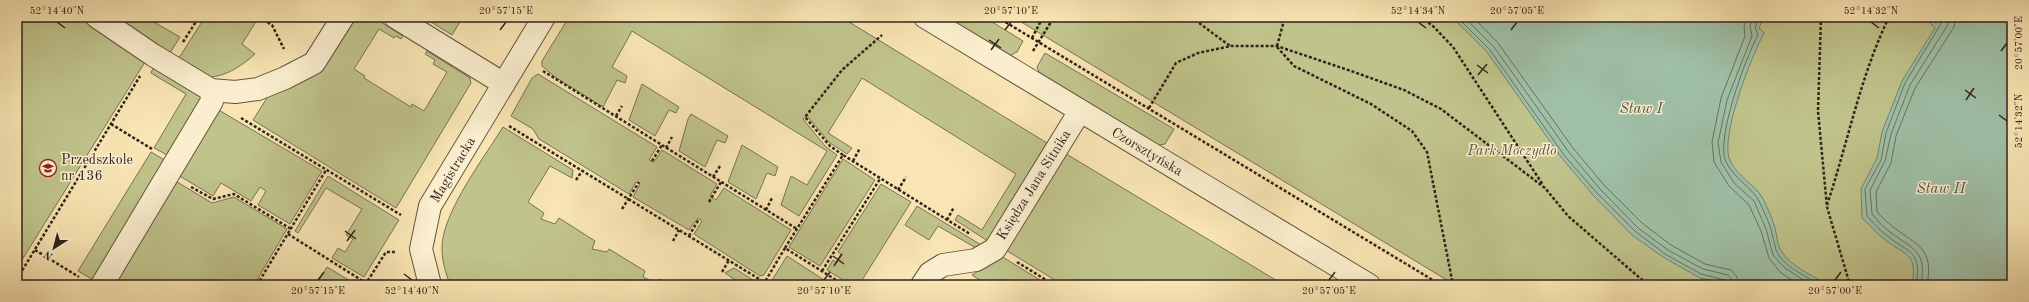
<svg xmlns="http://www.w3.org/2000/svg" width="2029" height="302" viewBox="0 0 2029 302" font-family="'Old Standard TT',serif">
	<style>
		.green { fill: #c0c38b; stroke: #787352 }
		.water { fill: #9fc0a7; stroke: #73816f }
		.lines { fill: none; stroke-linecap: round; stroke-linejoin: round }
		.shore { stroke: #687260; stroke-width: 1 }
		.minor-casing { stroke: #635440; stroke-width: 24 }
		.path { stroke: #31231a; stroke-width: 2.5; stroke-dasharray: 3 2; stroke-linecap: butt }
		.minor { stroke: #faeece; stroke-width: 22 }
		.ticks { fill: none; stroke: #31231a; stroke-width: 1.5 }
		.labels { text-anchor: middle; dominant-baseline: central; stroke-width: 3; stroke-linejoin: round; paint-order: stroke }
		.park-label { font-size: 14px; font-style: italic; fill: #5c533c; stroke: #faeece }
		.street-label { font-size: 14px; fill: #31231a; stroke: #faeece }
		.poi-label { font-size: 14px; fill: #31231a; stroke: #faeece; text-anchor: start }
		.water-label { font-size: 15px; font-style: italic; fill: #525244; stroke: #faeece }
		.neatline { fill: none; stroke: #31231a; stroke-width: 1.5 }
		.ticks-label { font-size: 10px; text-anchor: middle; fill: #31231a }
	</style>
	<rect width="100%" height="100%" fill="#f8e5b3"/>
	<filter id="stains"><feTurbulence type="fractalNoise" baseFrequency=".005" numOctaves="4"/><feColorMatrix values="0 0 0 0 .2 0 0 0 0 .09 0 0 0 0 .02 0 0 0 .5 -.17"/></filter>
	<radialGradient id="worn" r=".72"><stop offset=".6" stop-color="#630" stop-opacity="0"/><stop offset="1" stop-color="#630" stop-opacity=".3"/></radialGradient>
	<path class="green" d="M17,17H81L145,62L17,268Z
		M108,17H145L180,37L168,56Z
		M205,17H253L257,20L242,44L255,54C242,66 220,81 201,76C193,73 184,66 177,61Z
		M359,17H373L403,36L401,39L396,36L394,38L379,29L354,69L365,76L364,78L411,107L412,104L424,111L447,72L433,64L435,60L425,54L427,51L470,78L471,83L396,208L253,120L272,90L322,71L348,26Z
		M423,17H463L452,35Z
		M569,17H841L1047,143L988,241L955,220L958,215L982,230L1016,174L862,78L828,133L852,148L847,154L830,143L807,116L803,119L826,147L837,155L799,216L781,205L791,176L807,185L827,151L632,31L612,67L627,76L625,83L617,80L603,107L555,77L542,66V61Z
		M945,17H984L1023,41L1017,52L1009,56Z
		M1013,17H2012V285H1455Z
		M1045,53L1174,129L1165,144L1159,145L1039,72L1037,67Z
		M153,68L201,97L203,100L169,156L154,148L186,94L151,73Z
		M538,74L657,147L649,160L654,162L662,150L717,184L710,196L716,200L724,188L791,230L764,275L760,276L694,234L702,221L698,218L689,230L633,197L640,184L636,182L629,194L539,139L533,129L511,116L532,78Z
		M642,84L679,107L676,113L669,110L655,136L629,120Z
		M217,109L322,171L290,224L258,205L266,191L260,187L251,201L221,183L213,196L178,175Z
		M691,114L728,136L725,143L717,140L705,167L679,151L688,119Z
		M503,127L573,170L572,178L550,166L528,202L544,213L541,219L555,224L559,218L595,241L592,249L607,252L609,249L645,271L643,277L656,283L659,279L668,285H450C446,273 442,262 442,249C441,214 484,158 503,127Z
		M742,145L778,167L775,176L767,173L756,199L728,182Z
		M151,152L168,162L95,281L78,271Z
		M1063,152L1284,285H1063L1004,249Z
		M843,159L875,180L820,266L789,247Z
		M328,176L399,220L364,277L332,258L338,248L345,252L353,239L346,235L362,209L326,188L298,233L295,231Z
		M174,180L212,203L234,197L287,229L254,285H113Z
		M881,184L911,202L859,285H851L827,270L833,260L836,262L841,254L838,252Z
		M917,206L983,246L976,248L938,226L929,240L905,225Z
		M787,256L832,285H769Z
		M1001,256L1048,285H988L972,275Z
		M327,267L357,285H316Z
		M734,268L756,282V285H743L725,273Z"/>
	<path class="water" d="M1452,17H1772L1770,21L1763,19L1759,28L1764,33C1752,55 1719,138 1730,161C1738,177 1755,185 1762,197C1767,206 1772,218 1775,228C1777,235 1777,243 1780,249C1789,266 1813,276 1829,285H1732L1700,278L1663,257L1632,235L1593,195L1561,157L1487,52Z
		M1932,17L1939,20L1943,17H2012V285H1912C1918,251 1904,256 1883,238C1875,232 1869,224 1862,218L1861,189L1877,158L1882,132L1902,81L1935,28L1930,23Z"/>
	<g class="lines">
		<path class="shore" d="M1457,17L1490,50L1564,155L1596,192L1635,231L1665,254L1701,274L1725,280L1728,285
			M1464,17L1494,47L1568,151L1600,189L1638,228L1668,250L1703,269L1728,275L1732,280L1733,285
			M1473,17L1498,43L1573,148L1604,185L1642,223L1671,245L1705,264L1731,270L1737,277L1739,285
			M1747,17L1744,26L1745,36L1721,98L1712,142L1714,162L1729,186L1749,205L1761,231L1769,258L1780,272L1799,285
			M1754,17L1750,26L1752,36L1727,100L1718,143L1721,162L1734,183L1754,201L1766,229L1773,255L1785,268L1811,285
			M1760,17L1755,27L1758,35C1746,57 1715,140 1726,162C1734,178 1754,190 1759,201C1763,210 1768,219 1771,229C1773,236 1774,243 1776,250C1783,267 1806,276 1821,285
			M1916,285C1923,249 1907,253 1885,234C1878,229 1873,222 1867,216L1865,189L1881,160L1886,133L1905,83L1945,17
			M1921,285C1927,250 1914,250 1890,232C1883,227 1877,220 1872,214L1870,190L1885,161L1891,134L1910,85L1949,23L1950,17
			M1927,285C1934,248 1918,246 1893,227C1887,222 1882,217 1877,212L1876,192L1891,163L1896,136L1915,88L1954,27L1956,17"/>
		<g class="minor-casing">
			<path id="minor" d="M97,17L153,55L211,90
				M395,17L504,84
				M925,17L1369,285
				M102,285L212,101L211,90L235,92L258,89L285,78L314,63L343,17
				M430,285L421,249L430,206L544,17
				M922,285L930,273L943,265L976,260L995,249L1080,111"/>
		</g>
		<path class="path" d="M259,17L272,25L284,49
			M997,17L1441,285
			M1191,17L1230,46
			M1420,17L1433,26L1453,47L1543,185
			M1821,17L1818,111L1827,207L1850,285
			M1032,38L1043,17
			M183,42L199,17
			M1277,46L1285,17
			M1277,47L1294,66L1371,104L1412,131L1427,152L1453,285
			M1033,51L1054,17
			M543,71L797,229
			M1149,108L1176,63L1198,53L1231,46H1277L1351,71L1404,90L1441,109L1545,188L1568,216L1648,285
			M616,116L622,106
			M241,118L401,215
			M111,124L152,149
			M509,126L764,282
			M666,148L672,137
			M843,155L830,146L805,117L842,70L882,35
			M652,161L662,145
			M853,161L860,148
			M713,177L720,166
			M576,180L582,171
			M191,187L213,199L234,194L291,229
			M898,190L906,177
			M709,202L721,182
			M1827,205C1848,142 1860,77 1889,17
			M622,209L639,182
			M766,210L772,198
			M947,220L954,207
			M288,234L366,283
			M689,236L699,219
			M673,241L679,230
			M785,248L843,155L970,234
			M35,250L79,277
			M1017,262L1054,285
			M822,271L880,179
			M722,272L729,260
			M17,279L140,76
			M257,285L326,170
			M365,285L386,252H395
			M763,285L785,248L844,285"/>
		<use href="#minor" class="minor"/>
	</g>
	<path class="ticks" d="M57,22L65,28M1418,22L1426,28M1871,22L1879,28M500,30L506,22M1005,30L1011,22M1511,30L1517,22M989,40L1001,48M991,50L999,39M2001,51L2007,43M1477,65L1488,73M1478,75L1487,64M1965,90L1976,98M1966,100L1974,88M1999,115L2007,121M345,231L356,239M347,241L355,230M833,256L844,264M834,266L842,254M404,274L412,280M318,280L324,272M824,280L830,272M1329,280L1335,272M1835,280L1841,272"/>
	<defs>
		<g id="school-ring" transform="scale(0.9)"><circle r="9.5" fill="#faeece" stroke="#8f2418" stroke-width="1.5"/><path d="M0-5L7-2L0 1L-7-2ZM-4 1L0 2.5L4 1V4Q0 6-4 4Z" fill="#8f2418"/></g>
	</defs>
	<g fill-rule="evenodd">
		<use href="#school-ring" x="48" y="168"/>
	</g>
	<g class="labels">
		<g class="park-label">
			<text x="1512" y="151">Park Moczydło</text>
		</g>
		<g class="street-label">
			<text transform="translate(1147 152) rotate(31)">Czorsztyńska</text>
			<text transform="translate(453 170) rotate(-59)">Magistracka</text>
			<text transform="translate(1034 185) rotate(-58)">Księdza Jana Sitnika</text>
		</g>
		<g class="poi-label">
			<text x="61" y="160">Przedszkole<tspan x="61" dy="16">nr 136</tspan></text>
		</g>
		<g class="water-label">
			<text x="1641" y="109">Staw I</text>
			<text x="1941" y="189">Staw II</text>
		</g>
	</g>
	<rect width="2029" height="302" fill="none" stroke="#f8e5b3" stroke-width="44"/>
	<g transform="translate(54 248) rotate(216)" stroke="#faeece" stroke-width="3" paint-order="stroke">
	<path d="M0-3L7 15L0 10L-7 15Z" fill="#31231a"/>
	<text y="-6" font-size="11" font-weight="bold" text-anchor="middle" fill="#31231a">N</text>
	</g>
	<rect x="22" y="22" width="1985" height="258" class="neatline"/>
	<g class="ticks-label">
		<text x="57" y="14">52°14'40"N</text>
		<text x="506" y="14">20°57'15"E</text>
		<text x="1011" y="14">20°57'10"E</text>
		<text x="1418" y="14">52°14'34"N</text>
		<text x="1517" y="14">20°57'05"E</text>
		<text x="1871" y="14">52°14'32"N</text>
		<text transform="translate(2018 43) rotate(-90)" y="4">20°57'00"E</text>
		<text transform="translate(2018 121) rotate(-90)" y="4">52°14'32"N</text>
		<text x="318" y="294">20°57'15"E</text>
		<text x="412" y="294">52°14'40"N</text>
		<text x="824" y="294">20°57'10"E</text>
		<text x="1329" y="294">20°57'05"E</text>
		<text x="1835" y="294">20°57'00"E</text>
	</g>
	<rect width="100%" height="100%" filter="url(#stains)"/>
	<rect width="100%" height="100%" fill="url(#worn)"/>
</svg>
